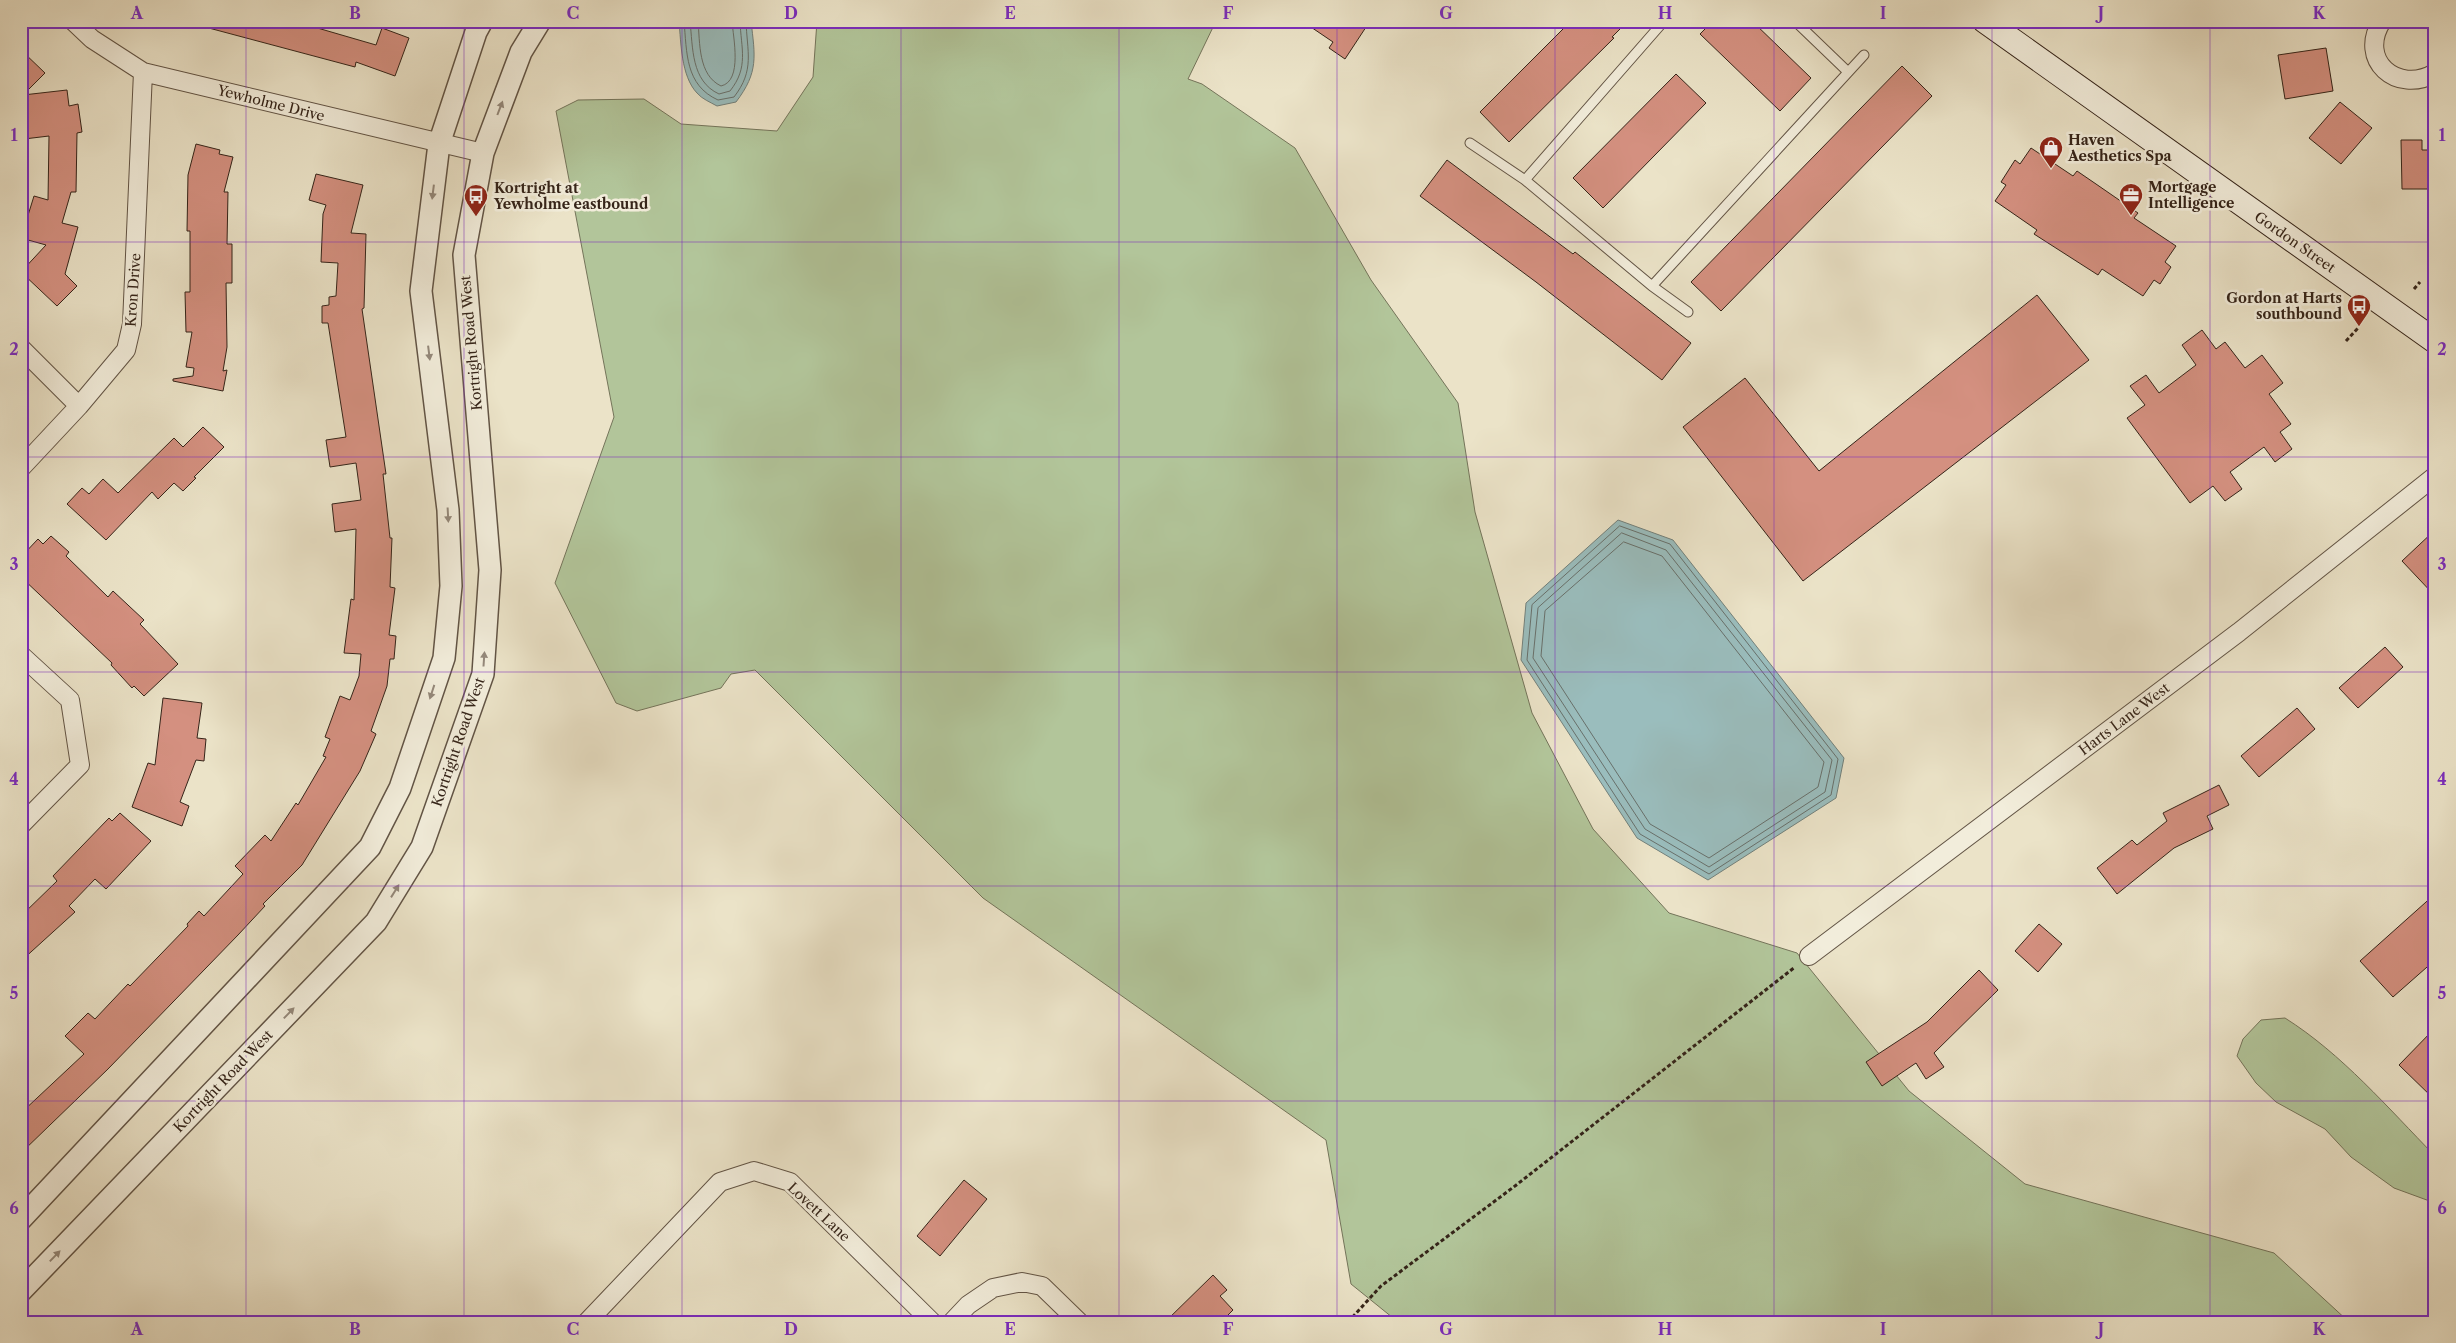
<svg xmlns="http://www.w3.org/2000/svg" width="2456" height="1343" viewBox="0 0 2456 1343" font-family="'Libre Caslon Text',serif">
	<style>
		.green { fill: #b2c59a; stroke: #74745a }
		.water { fill: #9abdbd; stroke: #72807b }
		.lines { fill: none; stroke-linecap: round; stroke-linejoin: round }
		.shore { stroke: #68706b; stroke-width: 1 }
		.building { fill: #d49080; stroke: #352419 }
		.service-casing { stroke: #625445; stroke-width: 11 }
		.minor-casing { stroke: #625445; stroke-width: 20 }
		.tertiary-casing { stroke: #625445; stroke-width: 24 }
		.secondary-casing { stroke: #352419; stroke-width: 26 }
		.path { stroke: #352419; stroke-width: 3; stroke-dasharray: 4 2.5; stroke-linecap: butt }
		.service { stroke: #f2eddb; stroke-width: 9 }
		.minor { stroke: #f2eddb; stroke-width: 18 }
		.tertiary { stroke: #f2eddb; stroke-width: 21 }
		.secondary { stroke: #f2eddb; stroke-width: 24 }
		.oneway { fill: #94887a }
		.grid { fill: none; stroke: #7b2cbf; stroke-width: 1; stroke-opacity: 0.55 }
		.labels { text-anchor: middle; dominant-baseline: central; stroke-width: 5; stroke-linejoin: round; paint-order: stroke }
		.street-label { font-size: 14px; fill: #352419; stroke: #f2eddb }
		.poi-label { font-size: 14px; font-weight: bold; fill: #352419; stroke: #f2eddb; text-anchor: start }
		.neatline { fill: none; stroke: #7b2cbf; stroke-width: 2 }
		.grid-label { font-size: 16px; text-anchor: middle; font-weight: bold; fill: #7b2cbf }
	</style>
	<rect width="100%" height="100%" fill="#ebe3c8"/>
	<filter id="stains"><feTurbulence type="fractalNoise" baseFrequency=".004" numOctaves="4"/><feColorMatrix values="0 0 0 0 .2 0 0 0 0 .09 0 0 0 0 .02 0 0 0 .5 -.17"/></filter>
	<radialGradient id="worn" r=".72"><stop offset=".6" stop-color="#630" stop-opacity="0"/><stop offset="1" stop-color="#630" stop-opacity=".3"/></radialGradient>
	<path class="green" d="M817,21H1216L1188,79L1202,84L1295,148L1371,280L1458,403L1475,512L1532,713L1593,829L1669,913L1797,953L1909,1091L2025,1184L2274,1253L2349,1322H1398L1351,1284L1326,1140L983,898L755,670L731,674L721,688L637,711L616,703L555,583L614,417L556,111L578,100L644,99L681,124L777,131L813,77Z
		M2285,1018C2342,1054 2388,1108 2435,1156V1203L2394,1188L2351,1157L2325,1129L2276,1102L2256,1083L2237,1056L2243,1039L2261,1020Z"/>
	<path class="water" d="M679,21H751C755,56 759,72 736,102L717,106C710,102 702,99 697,93C681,76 681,43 679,21Z
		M1618,520L1673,540L1844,758L1836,798L1708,880L1637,838L1521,660L1526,603Z"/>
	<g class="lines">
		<path class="shore" d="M684,21C687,53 685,85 718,100L734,97C755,70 747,52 746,21
			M690,21C693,48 691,81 719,94L730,91C749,67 741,49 740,21
			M698,21C700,43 698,75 721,86C743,81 733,37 732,21
			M1620,526L1670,544L1838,759L1831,795L1709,874L1640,834L1527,660L1532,605Z
			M1622,533L1666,550L1832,760L1825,792L1709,867L1645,829L1533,658L1538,608Z
			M1624,542L1662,556L1824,762L1818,787L1709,858L1650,824L1541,656L1545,611Z"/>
	</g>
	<path class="building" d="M206,21H315L314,27L376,45L382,28L409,38L395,76L356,62L355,67L205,27Z
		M1302,21H1370L1345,59L1329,48L1333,42Z
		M1571,21H1628L1612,37L1614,38L1509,142L1480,112Z
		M1713,21H1752L1811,78L1780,111L1700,34Z
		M2326,48L2333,91L2285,99L2278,55Z
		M21,50L45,73L23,95L67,90L69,106L78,104L82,132L77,133L76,192H71L62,223L78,227L65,274L77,286L57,306L21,272L46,245L21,238L34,196L48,200L49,136L24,139L21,121Z
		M1902,66L1932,96L1721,311L1691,282Z
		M1676,74L1706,103L1603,208L1573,178Z
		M2340,102L2372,128L2341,164L2309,138Z
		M2401,140H2422V150H2435V189H2402Z
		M196,144L220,150L219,154L233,157L224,192H228L227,244H232V283H226L227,347L223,371L227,370L223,391L173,381V379L193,376L194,368L186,367L192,332H186L185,292H190V231H187L188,175Z
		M2031,148L2073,176L2077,171L2096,184L2138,213L2134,218L2176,246L2165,262L2171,267L2160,284L2154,280L2143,296L2102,269L2098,275L2034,234L2037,230L1995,201L2006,185L2001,182L2015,160L2020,164Z
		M1447,160L1573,254L1575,252L1691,343L1662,380L1536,282L1420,196Z
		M316,174L363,185L351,233L366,234L364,308L362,309L386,474H383L390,538H392L390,587L395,588L389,635L396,636L394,659H390L387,686L371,731L376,734L360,771L302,865L263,904L265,906L238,935L108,1069L21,1153V1113L84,1054L65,1036L88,1013L95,1019L128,984L130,986L188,926L187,924L199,911L204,916L243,874L235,866L265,835L271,841L296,803L298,805L326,757L323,756L330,739L325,737L340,696L350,700L359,676L361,654L344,653L351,599L354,600L356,529L335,532L332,504L361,500L356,463L330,467L326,440L346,437L328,323H322V306L329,305V297L336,296L338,263L321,262L323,214L326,205L309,200Z
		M2037,295L2089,360L1803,581L1683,427L1745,378L1819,471Z
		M2202,330L2216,349L2225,342L2245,368L2262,355L2283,383L2269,394L2291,424L2280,432L2292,449L2275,462L2264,447L2230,472L2242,489L2225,501L2213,486L2190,503L2127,418L2145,405L2130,386L2146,375L2159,393L2196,365L2182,345Z
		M203,427L224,447L194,477L196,478L183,491L174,483L158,499L152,492L106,540L67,504L82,488L89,494L103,479L118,493L174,438L183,447Z
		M2435,530V596L2402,561Z
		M51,536L69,552L66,556L108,597L113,591L144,620L140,624L178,664L144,696L134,686L132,688L111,665L112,663L21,577V557L38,539L43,544Z
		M2385,647L2403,667L2358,708L2339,688Z
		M163,698L202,703L197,738L206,739L204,761L196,760L180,802L189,806L182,826L132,807L148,763L155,765Z
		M2297,708L2315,729L2259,777L2241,756Z
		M2219,785L2229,805L2207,816L2213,829L2174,848L2117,894L2097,868L2132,840L2137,845L2167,821L2163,813Z
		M120,813L151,841L106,889L95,879L69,906L75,912L21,961V916L57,881L53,876L109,818L112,821Z
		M2435,894V960L2393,997L2360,961Z
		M2039,924L2062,944L2038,972L2015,951Z
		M1979,970L1998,990L1934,1053L1944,1067L1926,1079L1916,1063L1882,1086L1866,1062L1927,1022Z
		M2435,1028V1100L2399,1065Z
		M964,1180L987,1199L940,1256L917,1236Z
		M1213,1275L1227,1290L1220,1296L1233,1310L1221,1322H1165Z"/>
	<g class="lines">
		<g class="service-casing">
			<path id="service" d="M1795,21L1847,71
				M1470,143L1525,180L1652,286L1688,312
				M1525,180L1664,21
				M1652,286L1864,55"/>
		</g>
		<g class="minor-casing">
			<path id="minor" d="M73,21L92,39L143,72L483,153
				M2382,21C2357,60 2397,95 2435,73
				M21,348L79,406
				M21,468L79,406L126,350L132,324L143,72
				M21,655L70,700L80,765L21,825
				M1809,956L2239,632L2435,476
				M587,1322L720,1182L754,1171L790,1182L932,1322
				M952,1322L968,1305L993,1288L1022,1282L1042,1286L1079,1322"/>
		</g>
		<g class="tertiary-casing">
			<path id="tertiary" d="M21,1219L370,847L400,788L444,658L451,586L448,510L421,291L439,144L476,32L482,21
				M21,1291L376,922L422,847L483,674L490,570L464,255L483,153L521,52L540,21"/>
		</g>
		<g class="secondary-casing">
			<path id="secondary" d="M1985,21L2435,341"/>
		</g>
		<path class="path" d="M2414,289L2420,282
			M2346,341L2359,327
			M1348,1322L1381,1286L1515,1186L1795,967"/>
		<use href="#service" class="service"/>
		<use href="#minor" class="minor"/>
		<use href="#tertiary" class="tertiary"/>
		<use href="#secondary" class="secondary"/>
	</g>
	<defs><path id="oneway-solid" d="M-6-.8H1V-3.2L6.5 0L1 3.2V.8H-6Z" transform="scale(1.25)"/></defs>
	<g class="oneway">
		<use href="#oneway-solid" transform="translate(500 108) rotate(-69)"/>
		<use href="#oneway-solid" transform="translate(433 192) rotate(97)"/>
		<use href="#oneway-solid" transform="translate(429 353) rotate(83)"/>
		<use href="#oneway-solid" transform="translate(448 515) rotate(87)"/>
		<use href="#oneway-solid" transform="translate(484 659) rotate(-86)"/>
		<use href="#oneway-solid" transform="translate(432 692) rotate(108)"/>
		<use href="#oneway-solid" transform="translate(395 891) rotate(-58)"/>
		<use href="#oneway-solid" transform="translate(289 1013) rotate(-46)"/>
		<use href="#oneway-solid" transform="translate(55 1256) rotate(-46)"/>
	</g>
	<path class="grid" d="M246,21V1322M464,21V1322M682,21V1322M901,21V1322M1119,21V1322M1337,21V1322M1555,21V1322M1774,21V1322M1992,21V1322M2210,21V1322M21,242H2435M21,457H2435M21,672H2435M21,886H2435M21,1101H2435"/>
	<defs>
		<g id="shop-pin" transform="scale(1.25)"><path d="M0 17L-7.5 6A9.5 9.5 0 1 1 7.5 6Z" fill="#8f2418" stroke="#f2eddb"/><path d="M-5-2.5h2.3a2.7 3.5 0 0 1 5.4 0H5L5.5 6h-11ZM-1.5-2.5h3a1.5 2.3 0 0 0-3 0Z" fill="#fff"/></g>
		<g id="office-pin" transform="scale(1.25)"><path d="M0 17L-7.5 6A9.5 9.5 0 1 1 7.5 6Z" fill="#8f2418" stroke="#f2eddb"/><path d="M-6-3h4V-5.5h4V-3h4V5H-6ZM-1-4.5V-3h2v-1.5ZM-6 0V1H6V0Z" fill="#fff"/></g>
		<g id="bus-pin" transform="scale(1.25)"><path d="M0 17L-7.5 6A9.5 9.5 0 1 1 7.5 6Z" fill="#8f2418" stroke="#f2eddb"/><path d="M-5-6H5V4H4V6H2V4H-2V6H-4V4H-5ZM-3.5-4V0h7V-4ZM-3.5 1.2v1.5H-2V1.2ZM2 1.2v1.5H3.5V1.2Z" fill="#fff"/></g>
	</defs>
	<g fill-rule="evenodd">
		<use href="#shop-pin" x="2051" y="148"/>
		<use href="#office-pin" x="2131" y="195"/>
		<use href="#bus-pin" x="476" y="196"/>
		<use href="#bus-pin" x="2359" y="306"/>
	</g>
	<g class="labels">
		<g class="street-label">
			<text transform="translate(271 103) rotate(14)">Yewholme Drive</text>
			<text transform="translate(2295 242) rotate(35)">Gordon Street</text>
			<text transform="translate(133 290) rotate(-86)">Kron Drive</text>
			<text transform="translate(471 343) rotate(-95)">Kortright Road West</text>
			<text transform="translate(2124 719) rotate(-37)">Harts Lane West</text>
			<text transform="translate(458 742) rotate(-71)">Kortright Road West</text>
			<text transform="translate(223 1081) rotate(-46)">Kortright Road West</text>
			<text transform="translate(819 1212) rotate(43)">Lovett Lane</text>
		</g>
		<g class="poi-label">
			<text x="2068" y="140">Haven<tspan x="2068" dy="16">Aesthetics Spa</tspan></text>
			<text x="2148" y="187">Mortgage<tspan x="2148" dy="16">Intelligence</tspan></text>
			<text x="494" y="188">Kortright at<tspan x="494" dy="16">Yewholme eastbound</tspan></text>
			<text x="2342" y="298" text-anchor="end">Gordon at Harts<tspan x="2342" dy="16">southbound</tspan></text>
		</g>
	</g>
	<rect width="2456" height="1343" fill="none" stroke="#ebe3c8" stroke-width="55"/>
	<rect x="28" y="28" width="2400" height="1288" class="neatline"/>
	<g class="grid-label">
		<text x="137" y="19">A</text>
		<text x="355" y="19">B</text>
		<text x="573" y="19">C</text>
		<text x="791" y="19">D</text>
		<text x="1010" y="19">E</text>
		<text x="1228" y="19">F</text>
		<text x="1446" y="19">G</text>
		<text x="1665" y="19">H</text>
		<text x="1883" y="19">I</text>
		<text x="2101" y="19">J</text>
		<text x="2319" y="19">K</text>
		<text x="14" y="141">1</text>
		<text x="2442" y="141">1</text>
		<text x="14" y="355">2</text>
		<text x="2442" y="355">2</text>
		<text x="14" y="570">3</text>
		<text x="2442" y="570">3</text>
		<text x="14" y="785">4</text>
		<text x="2442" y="785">4</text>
		<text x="14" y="999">5</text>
		<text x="2442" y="999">5</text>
		<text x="14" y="1214">6</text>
		<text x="2442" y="1214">6</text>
		<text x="137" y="1335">A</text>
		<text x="355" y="1335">B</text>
		<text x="573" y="1335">C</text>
		<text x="791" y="1335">D</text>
		<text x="1010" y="1335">E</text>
		<text x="1228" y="1335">F</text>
		<text x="1446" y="1335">G</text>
		<text x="1665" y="1335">H</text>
		<text x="1883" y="1335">I</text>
		<text x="2101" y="1335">J</text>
		<text x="2319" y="1335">K</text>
	</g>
	<rect width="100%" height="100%" filter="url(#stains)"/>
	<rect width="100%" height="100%" fill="url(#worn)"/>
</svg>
